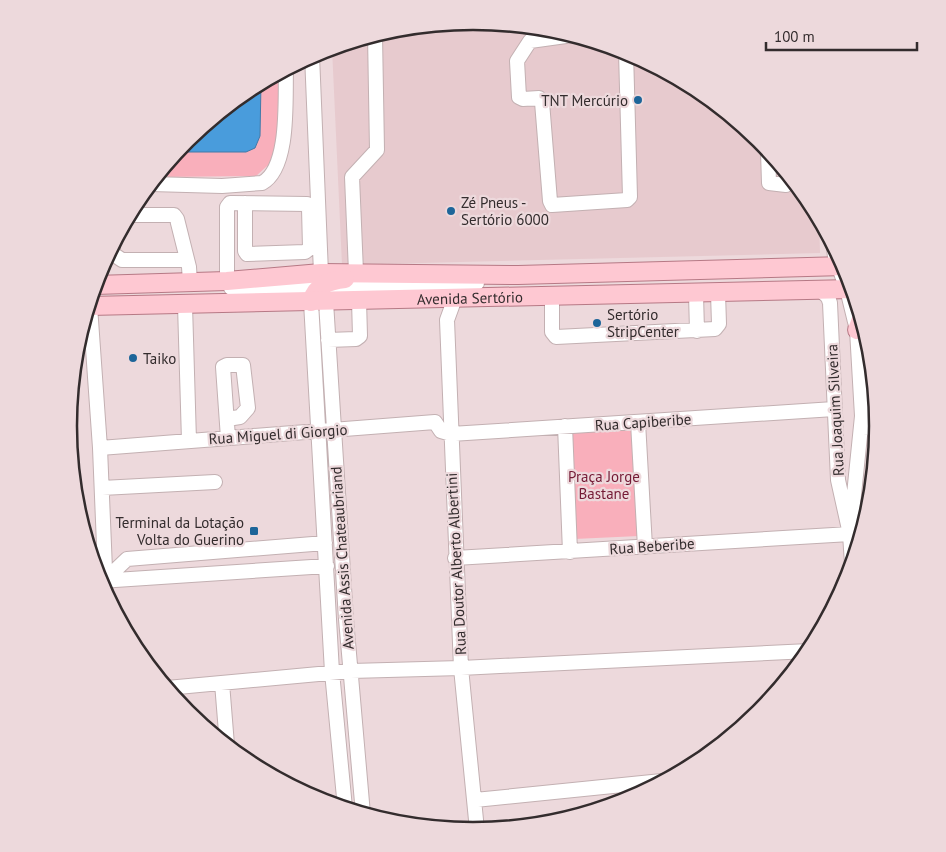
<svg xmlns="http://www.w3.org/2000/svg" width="946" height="852" viewBox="0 0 946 852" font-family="'PT Sans',sans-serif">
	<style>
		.built { fill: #e7cace }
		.green { fill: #f9afbb }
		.water { fill: #499cdc; stroke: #427aa8 }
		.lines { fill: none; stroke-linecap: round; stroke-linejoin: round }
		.minor-casing { stroke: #c3b0b2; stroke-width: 16 }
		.major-casing { stroke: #b67985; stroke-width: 20 }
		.minor { stroke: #fff; stroke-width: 14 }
		.major { stroke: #fec8d2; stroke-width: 18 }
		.poi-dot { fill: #1d6599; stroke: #edd9dc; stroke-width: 2 }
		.labels { text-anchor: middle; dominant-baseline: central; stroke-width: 4.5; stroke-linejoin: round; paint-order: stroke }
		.poi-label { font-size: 15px; fill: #332c2d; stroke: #edd9dc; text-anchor: start }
		.street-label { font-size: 15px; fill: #332c2d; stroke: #edd9dc }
		.park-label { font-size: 15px; fill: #741a35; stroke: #edd9dc }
		.rim { fill: none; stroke: #332c2d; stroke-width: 2.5 }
	</style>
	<rect width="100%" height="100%" fill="#edd9dc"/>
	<path class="built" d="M473,21L552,29L628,52L698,90L759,140L810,201L819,219L820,253L342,265L332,48L394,29Z"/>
	<path class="green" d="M279,73L276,158L256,176L156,177L187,140L248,89Z
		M634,429L639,536L574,539L570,433Z"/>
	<path class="water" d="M261,83L260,136L255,148L246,152H177C197,127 233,97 261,83Z"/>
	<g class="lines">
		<g class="minor-casing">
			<path id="minor" d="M573,35L530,41L517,61L519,97L523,99L539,98L542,102L550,201L552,205L627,200L630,197L626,52
				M312,55L321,273
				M768,151L769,183L786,185
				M151,184L222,186L262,183C290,168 285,99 286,69
				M129,215H174L177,219L189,267L190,282
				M113,246V254L122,260H187
				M834,248L835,257L847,289L857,330L862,416L850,534
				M356,272L352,177L377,150L375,35
				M227,281V207L230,203H232L307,204L309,208L310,248L305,252L247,254L245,251V203
				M231,288L477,283
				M819,289L828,297L830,303L838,480L850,534L852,564
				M696,294L697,331
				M552,297V332L556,337L715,329L719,324L718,293
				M455,298L447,320L461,668L477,830
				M311,302L332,672L345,808
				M326,302L346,619L363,814
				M185,305L189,441
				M90,306L100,448L106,594
				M328,340L356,339L360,336L359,300
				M227,419L240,417L248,408L243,365H227L223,367L228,438
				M638,422L645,547
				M565,426L570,552
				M863,428L878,427
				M100,448L435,422L441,431L451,434L834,409
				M102,488L215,482
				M455,558L850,534
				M105,580L127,559L325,543
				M100,581L327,566
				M222,683L227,745
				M167,688L351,671L461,668L809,651
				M475,800L662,781"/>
		</g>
		<g class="major-casing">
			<g id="major">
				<path d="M95,285L227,281L321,273L518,275L844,266"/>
				<path d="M311,302C316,285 328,281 345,279"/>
				<path id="s1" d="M89,306L852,289"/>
				<path d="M857,330L861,319"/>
			</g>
		</g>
		<use href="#minor" class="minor"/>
		<use href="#major" class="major"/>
	</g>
	<g class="poi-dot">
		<circle cx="638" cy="100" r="5"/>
		<circle cx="451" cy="211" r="5"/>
		<circle cx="597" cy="323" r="5"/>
		<circle cx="133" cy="358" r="5"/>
		<rect x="249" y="526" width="10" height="10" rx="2.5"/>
	</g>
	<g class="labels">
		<g class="poi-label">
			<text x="628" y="100" text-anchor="end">TNT Mercúrio</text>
			<text x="461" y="202">Zé Pneus -<tspan x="461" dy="17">Sertório 6000</tspan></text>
			<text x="607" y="314">Sertório<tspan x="607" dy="17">StripCenter</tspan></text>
			<text x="143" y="358">Taiko</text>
			<text x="244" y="522" text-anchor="end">Terminal da Lotação<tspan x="244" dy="17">Volta do Guerino</tspan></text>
		</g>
		<g class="street-label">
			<text stroke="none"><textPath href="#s1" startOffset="381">Avenida Sertório</textPath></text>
			<text transform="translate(835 410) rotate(-93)">Rua Joaquim Silveira</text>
			<text transform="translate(643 422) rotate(-4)">Rua Capiberibe</text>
			<text transform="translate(278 434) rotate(-4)">Rua Miguel di Giorgio</text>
			<text transform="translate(652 546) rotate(-4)">Rua Beberibe</text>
			<text transform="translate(342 558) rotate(-94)">Avenida Assis Chateaubriand</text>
			<text transform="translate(456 564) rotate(-93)">Rua Doutor Alberto Albertini</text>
		</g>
		<g class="park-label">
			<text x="604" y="476">Praça Jorge<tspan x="604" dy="17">Bastane</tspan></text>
		</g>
	</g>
	<path d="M0 0H946V852H0ZM77 426a396 396 0 1 1 792 0a396 396 0 1 1-792 0Z" fill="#edd9dc" fill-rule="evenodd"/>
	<path class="rim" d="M77 426a396 396 0 1 1 792 0a396 396 0 1 1-792 0Z"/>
	<path d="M766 42v8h151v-8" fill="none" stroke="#332c2d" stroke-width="2.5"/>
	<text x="774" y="42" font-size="15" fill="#332c2d" stroke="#edd9dc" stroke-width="4" paint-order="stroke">100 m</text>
</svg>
